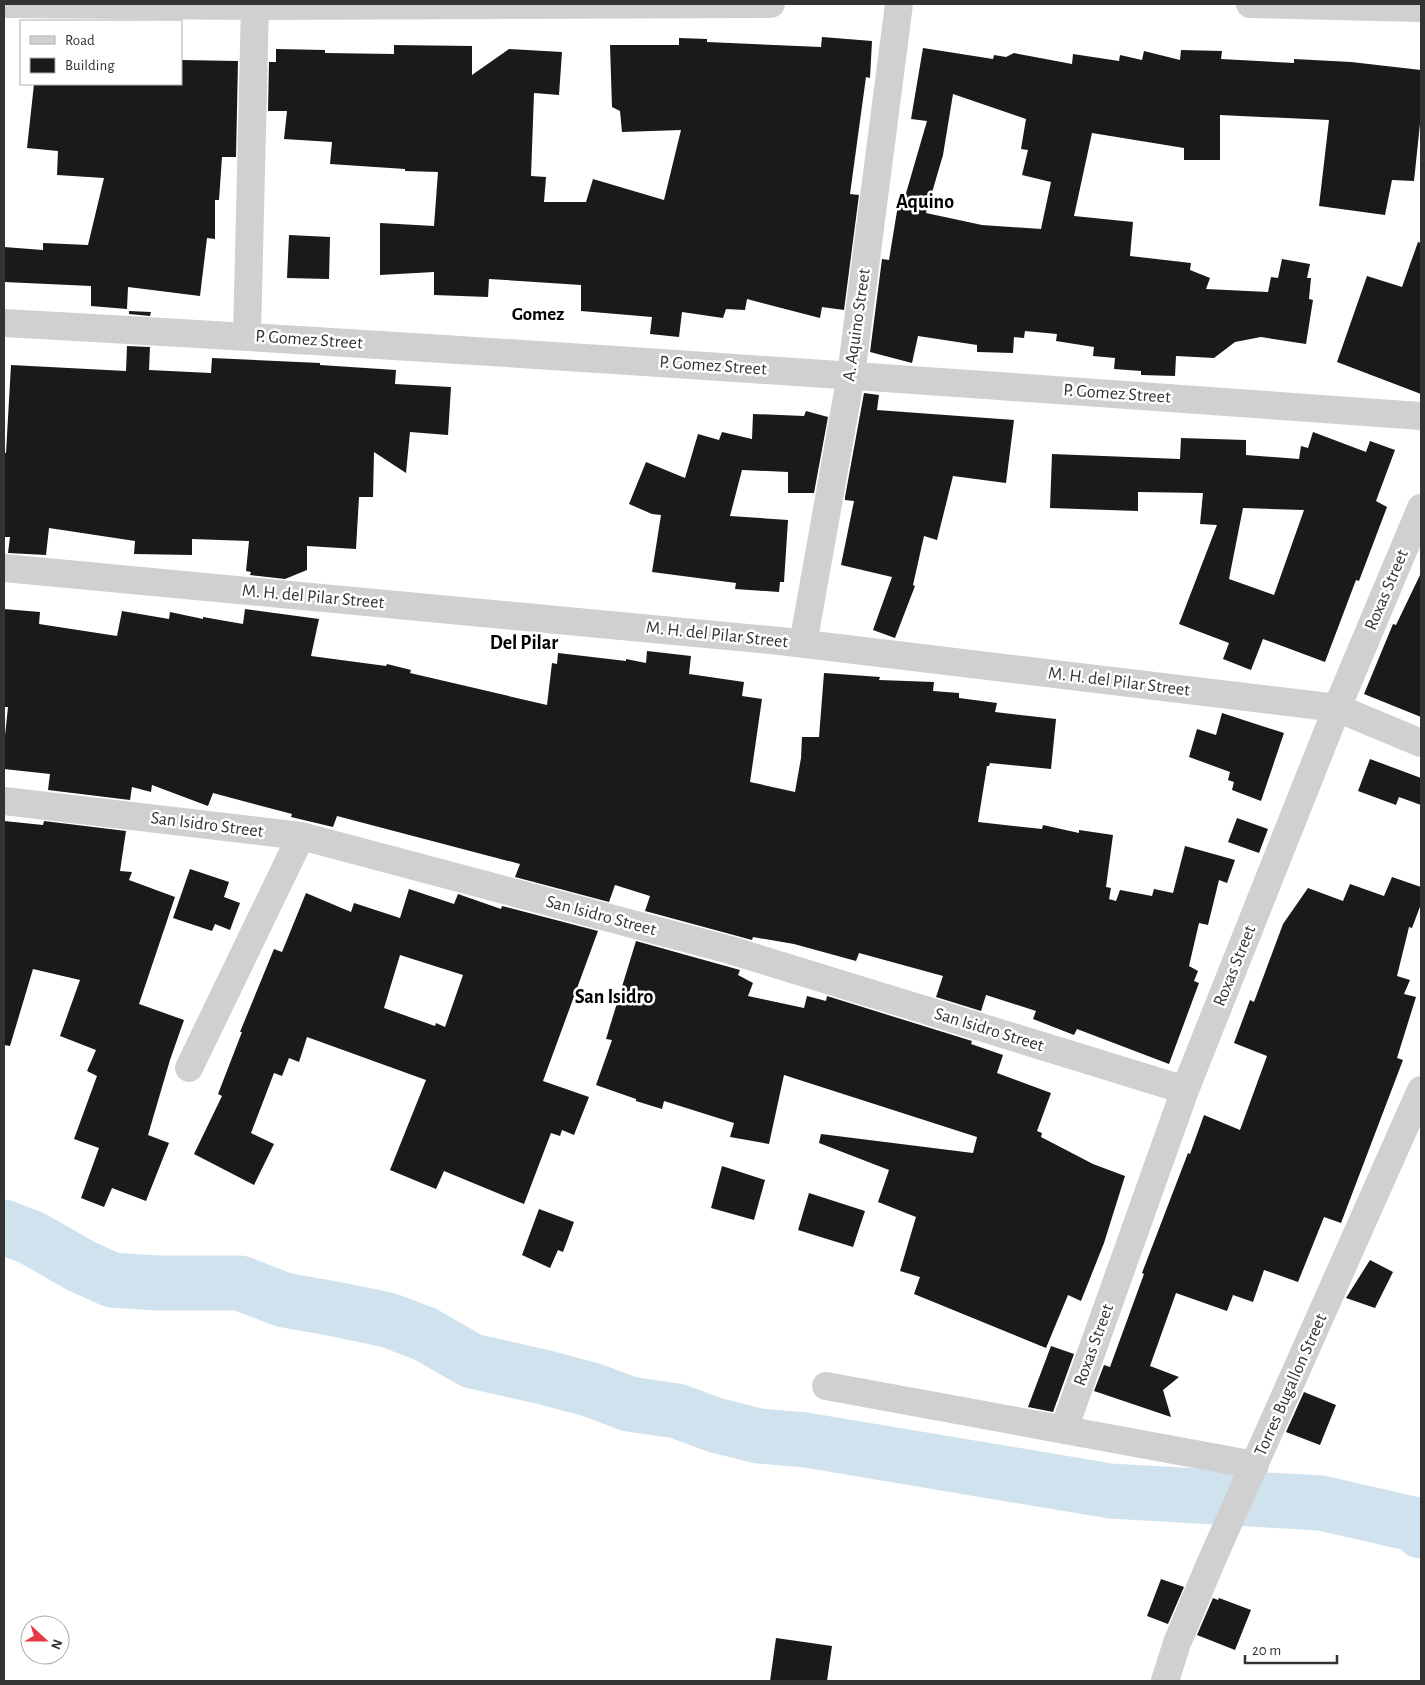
<svg xmlns="http://www.w3.org/2000/svg" width="1425" height="1685" viewBox="0 0 1425 1685" font-family="'Alegreya Sans',sans-serif">
	<style>
		.lines { fill: none; stroke-linecap: round; stroke-linejoin: round }
		.river { stroke: #cfe2ee; stroke-width: 55 }
		.building { fill: #1a1a1a; fill-rule: evenodd }
		.minor { stroke: #d0d0d0; stroke-width: 28 }
		.labels { text-anchor: middle; dominant-baseline: central; stroke-width: 5; stroke-linejoin: round; paint-order: stroke }
		.street-label { font-size: 18px; fill: #333; stroke: #fff }
		.neighbourhood-label { font-size: 19px; font-weight: bold; fill: #000; stroke: #fff }
		.quarter-label { font-size: 20px; font-weight: bold; fill: #000; stroke: #fff }
	</style>
	<rect width="100%" height="100%" fill="#fff"/>
	<g class="lines">
		<path class="river" d="M4,1227L32,1238L81,1266L112,1280L157,1283H240L284,1300L335,1309L388,1320L425,1334L472,1361L543,1377L592,1390L629,1404L677,1411L715,1425L759,1436L806,1440L1110,1491L1321,1503L1413,1524L1421,1531"/>
	</g>
	<path class="building" d="M822,37L872,41L870,78L866,77L850,194L859,195L844,310L822,307L820,318L747,299L745,310L726,309L723,318L682,312L679,337L650,334L652,317L581,311V285L489,279L488,297L434,295V272L380,275V223L434,226L438,172L405,171V169L330,164L332,142L284,139L287,111H268L269,62H276V49L325,50V53L394,54V45L472,46V75L509,49L562,52L559,95L534,93L531,176L546,177L544,202H586L593,179L664,200L681,130L622,132L620,111L612,107L610,45H679V38L707,39V42L821,47Z
		M923,48L993,59L994,55L1006,57L1014,53L1072,64L1073,54L1119,61L1120,55L1142,60L1144,51L1180,60L1181,50L1222,51L1221,59L1294,63V59L1351,62L1421,70V114L1414,181L1392,180L1385,215L1319,206L1329,120L1220,115V160H1184V148L1092,133L1074,216L1133,222L1130,256L1191,263L1190,270L1210,278L1206,289L1268,292L1271,277L1278,278L1282,259L1310,264L1307,278H1311L1309,299L1313,300L1306,344L1261,337L1235,342L1214,358L1176,356L1175,376L1141,375V371L1114,369L1115,358L1093,356L1094,347L1056,341L1057,334L1025,331L1024,338L1014,337L1013,353L977,352V345L918,336L912,363L870,352L882,259L889,260L898,205L902,207L927,121L911,119ZM953,94L1026,119L1021,149L1028,150L1022,175L1051,182L1041,229L982,225L926,213L943,155Z
		M181,60L238,61L236,157H222L219,200H215V239L207,238L200,296L128,287L127,309L91,306V286L4,282V247L43,250V243L88,245L104,178L57,175L58,151L27,148L34,84H181Z
		M289,235L330,237L329,279L287,278Z
		M1418,242L1421,243V394L1337,362L1367,276L1402,287Z
		M129,311L151,312L150,316L129,314Z
		M127,346L150,347L149,370L211,373L212,358L320,363V365L396,370L395,384L451,387L448,435L410,432L406,473L374,452L373,497H359L356,549L307,546V570L285,579L250,575L251,572L246,571L249,541L192,539V555L134,554L135,541L49,528L46,555L8,553L10,537H4V453H6L11,365L126,371Z
		M864,393L879,395L877,410L1014,420L1006,483L953,476L937,540L924,536L913,585L915,586L895,638L873,630L892,577L841,565L854,501L845,500V497Z
		M806,411L828,417L814,493H788V472L742,470L730,516L788,520L784,582H780L779,592L735,589L736,583L652,572L661,515L652,514L629,504L646,462L685,478L698,434L719,440L722,432L752,439L753,414L804,416Z
		M1313,432L1366,452L1370,441L1395,450L1376,501L1387,507L1359,581L1356,580L1325,662L1263,639L1251,670L1223,659L1229,643L1179,624L1217,525L1200,524L1203,493L1138,492V511L1050,508L1052,454L1180,459L1181,438L1246,440V455L1299,459L1301,446L1308,448ZM1243,508L1304,510L1274,595L1229,579Z
		M1421,573V717L1364,694L1393,624L1396,625Z
		M4,609L40,612L39,624L117,636L122,611L169,619L170,612L203,619V617L243,624L245,609L319,619L311,656L386,666L387,664L411,670L410,673L547,705L552,663L557,664L558,653L626,661V659L646,663L647,651L691,656L689,674L744,682L742,696L762,699L750,782L795,792L801,758L802,737H819L824,673L880,677L879,680L934,682L933,691L959,693V698L997,703L995,712L1056,719L1051,769L990,763L989,766H987L978,822L1042,829L1043,825L1079,833V830L1113,835L1106,887L1111,888L1109,899L1116,901L1120,890L1152,896L1154,889L1173,893L1185,846L1235,860L1227,883L1219,880L1208,925L1199,923L1189,966L1198,971L1194,981L1199,983L1169,1064L1077,1029L1074,1035L1033,1019L1036,1011L986,995L981,1011L936,997L943,976L859,953L856,961L794,944L753,937L752,940L645,911L650,896L615,885L609,902L515,877L520,864L337,816L333,827L291,817L292,814L213,793L208,806L152,785L151,792L132,787L130,800L48,790L50,774L4,769V745L8,707H4Z
		M1222,713L1284,733L1261,801L1232,790L1234,782L1228,780L1230,772L1189,757L1197,729L1216,735Z
		M1370,759L1421,778V805L1399,797L1396,805L1358,791Z
		M1237,818L1268,829L1259,853L1228,842Z
		M4,821L43,825L44,821L126,831L120,871L132,872L129,880L175,897L139,1004L184,1020L170,1060L148,1135L169,1143L146,1201L112,1188L104,1207L81,1198L99,1148L74,1139L97,1076L87,1071L96,1050L60,1036L80,980L33,969L10,1046L4,1045Z
		M190,869L229,882L224,897L240,903L230,930L215,924L212,931L173,918Z
		M1392,877L1421,887V904L1412,928L1409,927L1397,976L1410,980L1404,994L1416,997L1397,1058L1403,1060L1341,1223L1324,1217L1298,1282L1264,1270L1253,1302L1233,1295L1227,1311L1176,1293L1150,1366L1179,1377L1163,1390L1171,1417L1094,1391L1104,1365L1110,1367L1144,1274L1142,1273L1188,1153L1190,1154L1204,1115L1240,1130L1267,1056L1234,1043L1250,1000L1254,1002L1283,924L1308,888L1343,901L1350,884L1384,896Z
		M409,889L454,904L458,894L501,909L502,906L598,931L543,1081L589,1097L574,1135L562,1130L560,1136L551,1133L524,1204L444,1171L436,1189L390,1170L426,1080L307,1037L299,1062L289,1058L282,1076L274,1073L251,1133L274,1144L254,1185L194,1154L222,1096L218,1094L242,1032H240L274,949L282,952L306,893L351,912L354,903L400,918ZM400,955L463,975L445,1027L436,1023L435,1026L384,1008Z
		M636,941L740,970L738,975L753,983L748,996L804,1008L807,996L826,1001L827,996L972,1041L971,1044L1003,1055L997,1073L1051,1093L1037,1131L1042,1133L1041,1137L1093,1164L1125,1176L1104,1243L1081,1301L1068,1295L1046,1348L914,1294L920,1277L900,1271L916,1217L878,1202L889,1170L819,1143L821,1134L973,1153L977,1137L784,1075L769,1144L730,1137L734,1123L664,1101L662,1109L636,1101V1099L596,1085L612,1040L606,1039Z
		M722,1166L765,1180L754,1220L711,1208Z
		M809,1193L865,1211L853,1247L798,1230Z
		M539,1209L574,1222L563,1252L558,1250L550,1268L522,1255Z
		M1370,1260L1393,1272L1375,1308L1346,1298Z
		M1051,1346L1074,1354L1053,1412L1028,1407Z
		M1304,1392L1336,1405L1320,1445L1286,1432Z
		M1161,1579L1184,1587L1168,1624L1147,1616Z
		M1213,1598L1218,1600L1219,1598L1251,1610L1235,1650L1197,1635Z
		M776,1638L832,1646L827,1681H770Z"/>
	<g class="lines">
		<path class="minor" d="M4,4L255,6L771,4
			M1250,4L1421,8
			M4,323C477,349 949,382 1421,416
			M247,336L255,6
			M4,568L780,641L1337,708L1421,743
			M803,644L851,375L899,4
			M4,801L301,836L730,950L1185,1090
			M189,1068L301,836
			M826,1386L1255,1465
			M1064,1429L1185,1090L1337,708L1421,508
			M1165,1681L1177,1643L1211,1562L1421,1090"/>
	</g>
	<g class="labels">
		<g class="street-label">
			<text transform="translate(857 325) rotate(-82)">A. Aquino Street</text>
			<text transform="translate(309 340) rotate(4)">P. Gomez Street</text>
			<text transform="translate(713 366) rotate(4)">P. Gomez Street</text>
			<text transform="translate(1117 394) rotate(4)">P. Gomez Street</text>
			<text transform="translate(1387 590) rotate(-67)">Roxas Street</text>
			<text transform="translate(313 597) rotate(5)">M. H. del Pilar Street</text>
			<text transform="translate(717 635) rotate(6)">M. H. del Pilar Street</text>
			<text transform="translate(1119 682) rotate(7)">M. H. del Pilar Street</text>
			<text transform="translate(207 825) rotate(7)">San Isidro Street</text>
			<text transform="translate(601 916) rotate(15)">San Isidro Street</text>
			<text transform="translate(1235 966) rotate(-68)">Roxas Street</text>
			<text transform="translate(989 1030) rotate(17)">San Isidro Street</text>
			<text transform="translate(1094 1345) rotate(-70)">Roxas Street</text>
			<text transform="translate(1291 1385) rotate(-66)">Torres Bugallon Street</text>
		</g>
		<g class="neighbourhood-label">
			<text x="538" y="314">Gomez</text>
		</g>
		<g class="quarter-label">
			<text x="925" y="202">Aquino</text>
			<text x="524" y="643">Del Pilar</text>
			<text x="614" y="997">San Isidro</text>
		</g>
	</g>
	<rect width="1425" height="1685" fill="none" stroke="#333333" stroke-width="10"/>
	<rect x="20" y="20" width="162" height="65" fill="#ffffff" stroke="#adadad"/>
	<rect x="30" y="36" width="25" height="8" fill="#d0d0d0" stroke="#adadad"/>
	<text x="65" y="45" font-size="15" fill="#333333">Road</text>
	<rect x="30" y="58" width="25" height="15" fill="#1a1a1a" stroke="#adadad"/>
	<text x="65" y="70" font-size="15" fill="#333333">Building</text>
	<g transform="translate(45 1640) rotate(111)"><circle r="24" fill="#ffffff" stroke="#adadad"/>
	<path d="M0-4L9 19L0 12L-9 19Z" fill="#e63946"/>
	<text y="-8" font-size="14" font-weight="bold" text-anchor="middle" fill="#333333">N</text>
	</g>
	<path d="M1245 1655v8h92v-8" fill="none" stroke="#333333" stroke-width="2.5"/>
	<text x="1252" y="1655" font-size="15" fill="#333333" stroke="#ffffff" stroke-width="4" paint-order="stroke">20 m</text>
</svg>
